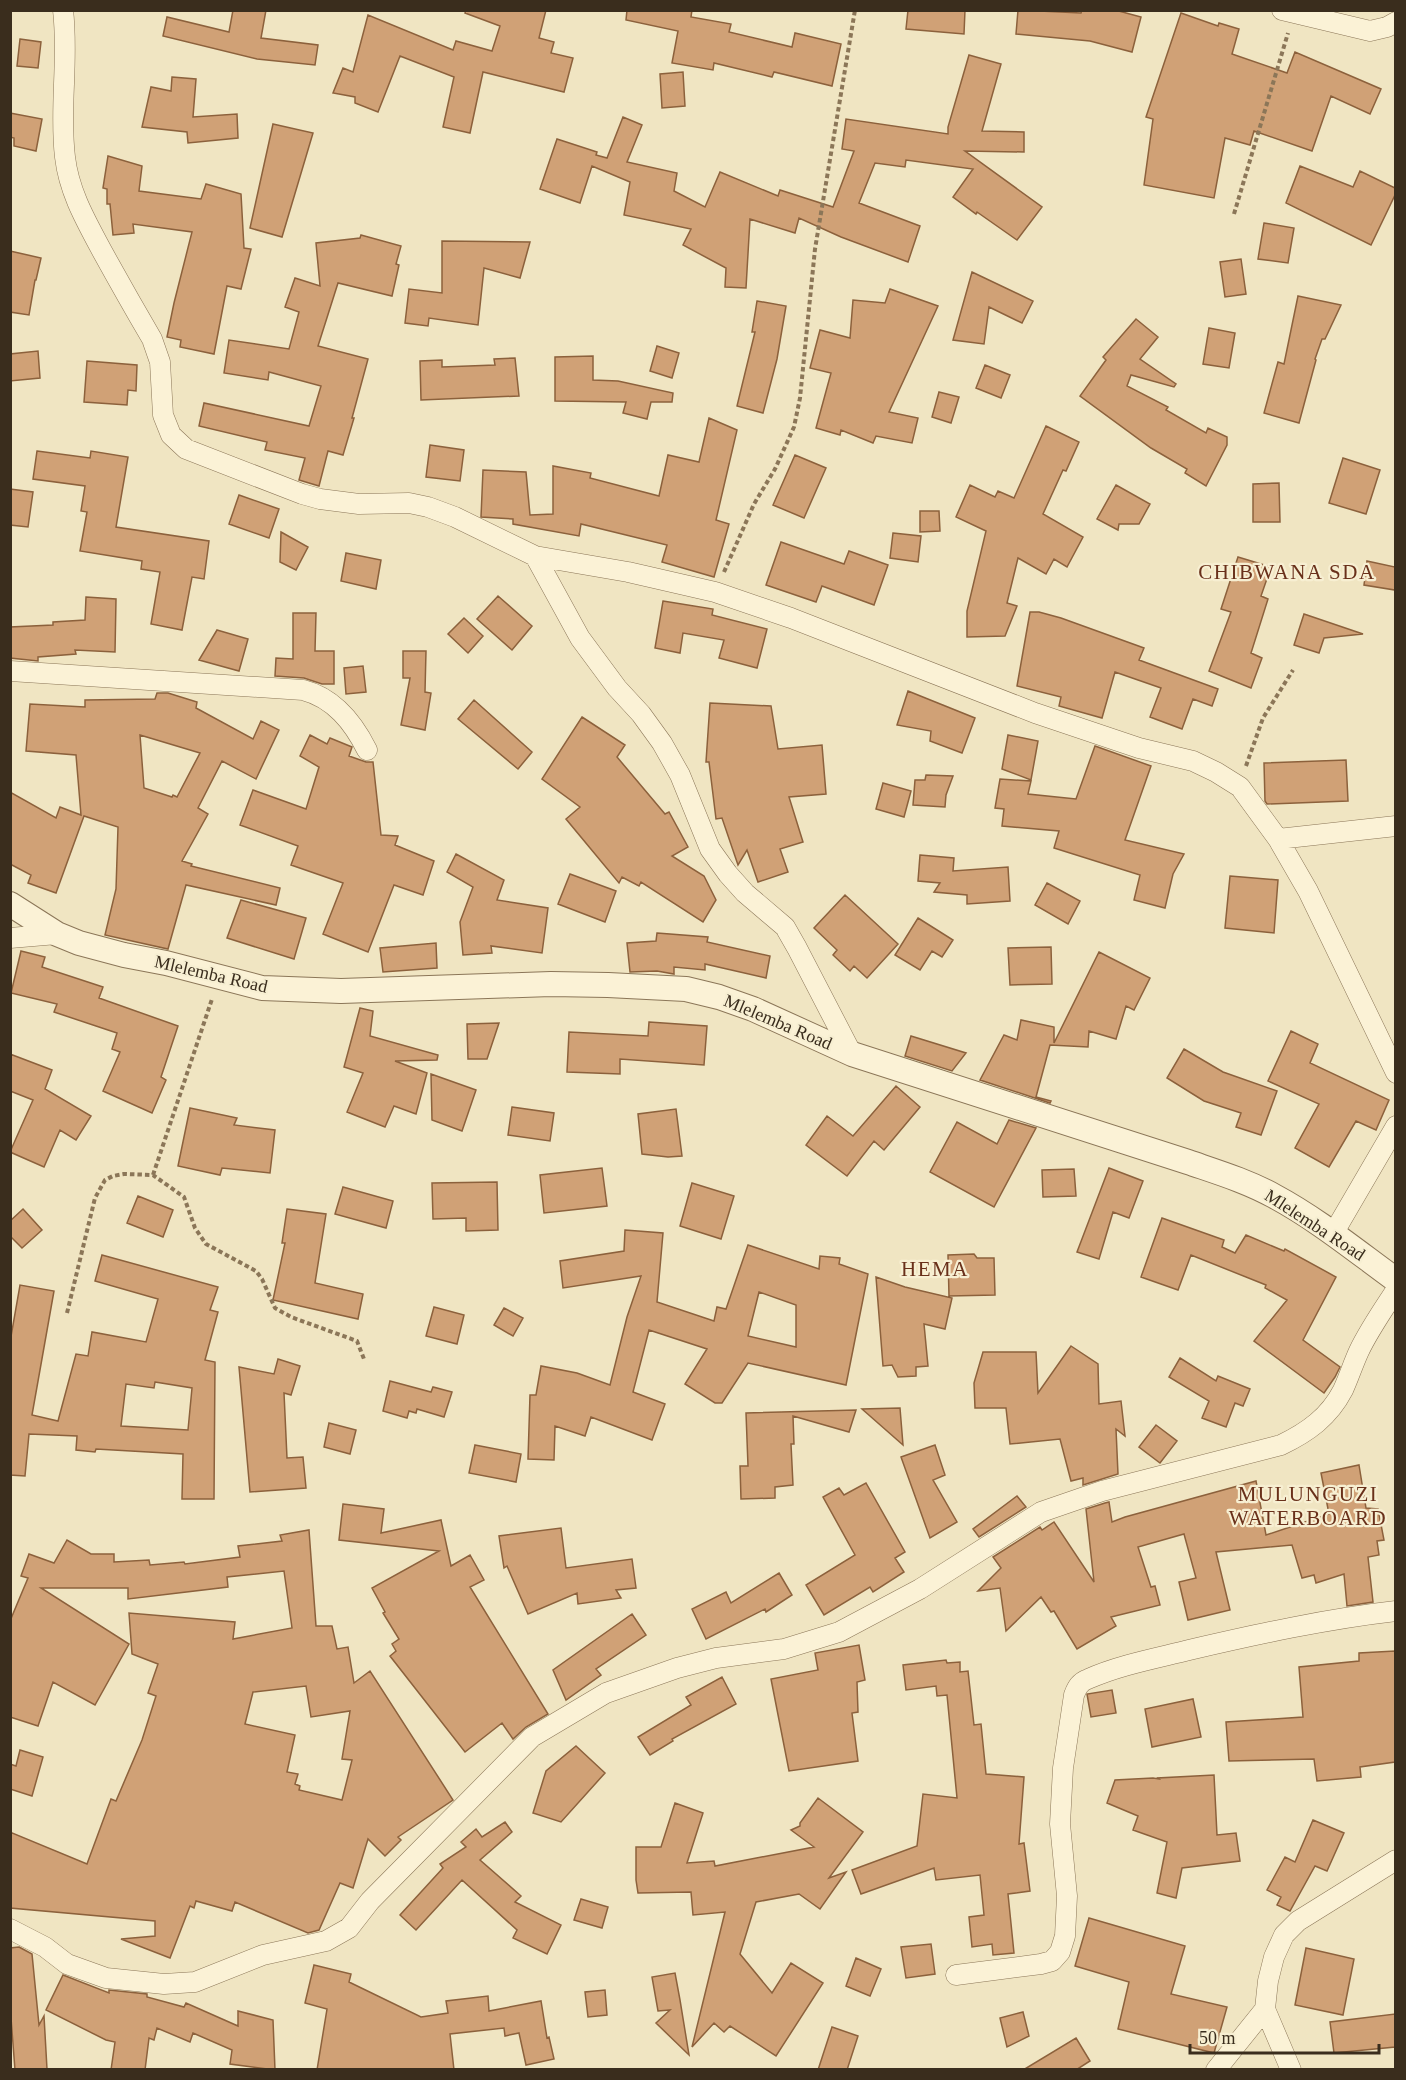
<svg xmlns="http://www.w3.org/2000/svg" width="1406" height="2080" viewBox="0 0 1406 2080" font-family="Georgia,serif">
	<style>
		.building { fill: #d0a176; stroke: #8c613c; stroke-width: 1.5; fill-rule: evenodd }
		.lines { fill: none; stroke-linecap: round; stroke-linejoin: round }
		.minor-casing { stroke: #8b7658; stroke-width: 21 }
		.tertiary-casing { stroke: #8b7658; stroke-width: 26 }
		.path { stroke: #8b7658; stroke-width: 4; stroke-dasharray: 4.5 3; stroke-linecap: butt }
		.minor { stroke: #fbf2d6; stroke-width: 20 }
		.tertiary { stroke: #fbf2d6; stroke-width: 24 }
		.labels { text-anchor: middle; dominant-baseline: central; stroke-width: 4.5; stroke-linejoin: round; paint-order: stroke }
		.street-label { font-size: 18px; fill: #3a2d1d; stroke: #f7efd2 }
		.quarter-label { font-size: 21px; letter-spacing: 1.5px; fill: #69301a; stroke: #f7efd2 }
	</style>
	<rect width="100%" height="100%" fill="#f0e5c2"/>
	<path class="building" d="M233,10H266L261,38L318,45L315,65L257,59L163,36L167,17L229,32Z
		M466,10H546L539,38L554,42L551,53L573,58L564,92L483,72L470,133L443,127L454,77L400,56L378,112L355,103V97L333,93L343,68L353,72L368,15L453,50L456,41L492,51L500,26L465,13Z
		M627,10H692L691,17L731,24L729,32L792,47L795,33L841,44L832,86L774,72L772,77L714,63L713,70L672,63L678,31L626,20Z
		M908,10H965L964,34L906,29Z
		M1018,10L1081,13L1082,10H1115L1141,17L1132,52L1090,41L1016,34Z
		M1181,13L1218,26L1219,23L1239,29L1232,54L1287,73L1295,52L1381,89L1370,114L1331,96L1312,151L1254,131L1250,145L1225,138L1214,198L1144,185L1153,119L1146,117Z
		M20,39L41,42L38,68L17,66Z
		M969,55L1001,64L982,131L1024,132V152L965,151L1042,207L1017,240L977,212L976,214L953,197L973,169L906,160L905,167L875,163L859,203L920,226L908,262L841,237L799,218L795,233L750,219L746,288L725,287L726,268L683,245L691,229L624,215L630,182L592,166L580,203L540,189L557,139L597,152L596,155L607,158L623,117L642,125L627,162L677,173L674,191L705,207L720,172L778,196L780,190L833,207L854,151L842,149L846,119L948,134V127Z
		M683,72L685,106L662,108L660,74Z
		M172,77L196,79L193,117L237,114L238,138L188,143L187,132L142,127L151,87L171,91Z
		M10,113L42,119L36,151L14,146V138L10,137Z
		M273,124L313,133L282,237L250,228Z
		M108,156L142,166L139,191L201,199L206,184L241,194L244,248L251,249L241,289L227,286L214,354L180,347L181,340L167,337L174,303L192,232L133,224L134,233L113,235L110,204H107V189L103,188Z
		M1300,166L1353,187L1360,171L1395,188V195L1371,245L1286,203Z
		M1264,223L1294,228L1288,263L1258,259Z
		M361,235L401,246L396,264L399,265L392,296L338,283L318,346L368,359L352,418H354L343,455L328,451L319,486L299,480L305,458L265,450L267,442L199,426L204,403L309,426L321,386L269,372L268,380L224,373L229,340L289,349L299,312L285,307L295,278L320,286L316,243L360,238Z
		M442,241L530,242L520,278L484,268L478,325L429,318L428,326L405,323L409,289L442,293Z
		M10,251L41,258L36,280H35L29,315L10,312Z
		M1241,259L1246,294L1225,297L1220,262Z
		M972,272L1033,301L1022,323L989,307L984,344L953,340Z
		M890,289L938,306L889,412L918,418L912,443L876,436L873,443L841,430L840,435L816,428L831,373L810,368L820,330L850,338L853,300L885,303Z
		M1298,296L1341,305L1325,339H1322L1315,359L1316,360L1299,423L1264,413L1278,362L1284,364Z
		M757,301L786,306L777,359L763,413L737,406L755,332H752Z
		M1136,319L1158,337L1140,359L1176,384L1174,387L1131,375L1127,386L1168,407L1166,410L1206,433L1208,428L1227,437V445L1206,486L1185,473L1187,469L1151,448L1080,396L1106,360L1103,357Z
		M1209,328L1235,333L1229,368L1203,364Z
		M657,346L679,353L672,378L650,371Z
		M38,351L40,378L10,381V354Z
		M593,356V380L618,381L673,393L672,402H651L647,419L623,413L626,402L555,401V357Z
		M515,358L519,396L421,400L420,361L442,360V367L495,365L494,359Z
		M87,361L137,365L136,391L128,390L127,405L84,402Z
		M985,365L1010,375L1001,398L976,388Z
		M939,392L959,397L951,423L932,417Z
		M709,418L737,430L716,520L729,524L714,577L662,562L667,545L581,524L579,536L513,524V519L481,517L483,470L526,472L530,515L553,514V466L591,473L590,478L659,496L668,455L699,462Z
		M1046,426L1079,442L1066,471L1063,470L1043,514L1083,537L1067,567L1054,559L1046,574L1018,558L1007,603L1017,606L1005,636L967,637V611L986,531L956,517L970,485L995,497L998,491L1014,498Z
		M430,445L464,450L460,481L426,477Z
		M37,451L90,458L91,451L128,457L116,527L209,541L204,579L192,577L182,630L151,624L160,572L141,569L142,561L80,551L87,512L81,511L85,486L33,479Z
		M795,455L826,468L804,518L773,505Z
		M1343,458L1380,470L1366,514L1329,503Z
		M1279,483L1280,522H1253V484Z
		M1116,485L1150,504L1139,524H1119L1118,530L1097,519Z
		M10,489L33,492L28,527L10,525Z
		M239,495L279,509L269,538L229,524Z
		M920,511H939L940,531L920,532Z
		M281,532L308,547L296,570L280,562Z
		M893,533L921,536L918,562L890,558Z
		M781,542L844,564L849,551L888,565L874,605L822,586L816,602L766,585Z
		M346,553L381,560L376,589L341,581Z
		M1238,557L1271,567L1261,596L1268,599L1251,653L1262,658L1251,688L1209,671L1231,612L1221,609Z
		M1367,561L1395,567V590L1364,585Z
		M498,596L532,626L512,650L477,619Z
		M86,597L116,599L115,652L75,650L76,654L38,657V661L10,658V627L53,625V622L85,620Z
		M663,601L713,609L712,615L767,629L757,668L719,658L724,640L683,633L680,653L655,648Z
		M1030,612H1039L1061,618L1144,648L1139,660L1218,689L1212,706L1193,699L1182,729L1150,717L1161,688L1115,672L1102,718L1059,706L1061,697L1017,686Z
		M293,613H316L315,651H334V684H322L304,678L275,676L276,658L293,659Z
		M1304,614L1363,634L1324,638L1319,653L1294,645Z
		M464,618L483,636L468,653L448,634Z
		M217,630L248,639L239,671L199,660Z
		M403,651H426L425,692L431,693L425,730L401,725L410,678H403Z
		M363,666L366,692L346,694L344,668Z
		M908,691L975,718L962,753L930,741L931,731L897,725Z
		M157,693H168L197,702L196,708L253,739L261,721L279,730L256,779L222,761L198,808L208,814L182,861L192,864L191,866L280,888L276,905L186,885L168,949L105,935L116,889L118,827L84,816L56,893L28,883L31,875L10,864V792L56,818L60,807L81,815L76,755L26,751L30,704L85,707V700L155,699ZM140,735L200,753L177,797L173,795L172,797L144,788Z
		M474,700L532,752L518,769L458,719Z
		M710,703L771,706L778,749L822,745L826,794L789,797L803,842L780,849L788,872L758,882L747,850L738,865L722,818L716,819L709,762H706Z
		M582,717L625,745L617,757L665,814L669,812L688,847L672,856L704,876L716,900L703,922L641,882L639,886L622,877L619,883L566,819L580,807L542,779Z
		M310,735L327,744L330,738L352,747L349,756L366,762H373L381,835L398,836L395,845L434,861L423,895L394,885L368,952L323,934L343,883L291,865L298,846L240,825L253,790L306,809L319,767L300,756Z
		M1008,735L1038,741L1031,780L1002,769Z
		M1095,746L1151,766L1125,840L1184,854L1173,874L1165,908L1134,900L1140,875L1054,848L1059,831L1002,826L1004,809L995,808L1000,779L1031,781L1028,794L1076,799Z
		M1346,760L1348,801L1267,804L1265,801L1264,763Z
		M926,775L953,776L946,795L945,807L913,805L915,780H925Z
		M883,783L911,791L904,817L876,809Z
		M456,854L504,880L497,900L548,908L542,953L491,946L492,953L463,955L460,922L473,887L447,872Z
		M920,855L954,858L953,871L1008,867L1010,901L967,904V895L934,892L940,883L918,881Z
		M570,874L616,891L605,922L558,904Z
		M1230,876L1278,880L1274,933L1225,928Z
		M1047,883L1080,901L1068,924L1035,905Z
		M845,895L898,944L867,978L854,966L850,971L833,955L837,950L814,928Z
		M241,900L306,918L294,959L227,938Z
		M918,918L953,940L942,957L932,951L920,970L895,955Z
		M657,933L708,937L707,942L770,956L766,978L705,964V970L674,967V974L657,971L630,972L627,943L656,941Z
		M436,943L437,968L383,972L380,948Z
		M1051,947L1052,984L1010,985L1008,948Z
		M21,951L45,957L42,967L103,987L99,998L178,1026L161,1077L166,1080L152,1113L103,1091L120,1052L112,1049L117,1033L54,1012L57,1004L11,993Z
		M1099,952L1150,978L1134,1010L1126,1006L1116,1039L1089,1031L1088,1047L1050,1045L1036,1097L1051,1101L1050,1103L980,1080L1004,1035L1017,1040L1021,1020L1054,1027V1043Z
		M360,1008L373,1011L370,1036L438,1055L437,1060L395,1061L427,1073L416,1114L394,1106L385,1127L347,1112L363,1073L344,1067Z
		M649,1022L707,1026L704,1065L620,1059V1074L567,1072L569,1032L648,1036Z
		M499,1023L487,1059H468L467,1024Z
		M1291,1031L1318,1044L1310,1063L1389,1100L1376,1130L1356,1121L1329,1167L1295,1148L1319,1104L1268,1081Z
		M911,1036L966,1053L952,1071L905,1056Z
		M1184,1049L1223,1072L1277,1091L1261,1135L1236,1127L1241,1113L1204,1101L1167,1078Z
		M10,1054L52,1070L45,1089L91,1116L76,1140L60,1130L44,1167L10,1152L33,1100L10,1091Z
		M431,1074L476,1090L462,1131L432,1120Z
		M896,1086L920,1107L884,1150L874,1141L847,1176L806,1145L827,1116L853,1136Z
		M512,1107L554,1113L550,1141L508,1135Z
		M190,1108L237,1118L234,1125L275,1130L270,1173L222,1168L220,1175L178,1166Z
		M676,1109L682,1156L668,1157L642,1154L638,1114Z
		M1009,1120L1036,1128L994,1207L930,1172L957,1122L997,1144Z
		M602,1168L607,1206L544,1213L540,1175Z
		M1109,1168L1143,1181L1129,1218L1113,1212L1099,1259L1077,1252Z
		M1074,1169L1076,1196L1043,1197L1042,1170Z
		M497,1182L498,1230L466,1231V1218L433,1219L432,1183Z
		M692,1183L734,1196L721,1239L680,1226Z
		M343,1187L393,1201L386,1228L335,1214Z
		M138,1196L173,1210L163,1237L127,1223Z
		M23,1209L42,1230L22,1248L10,1236V1221Z
		M287,1209L326,1214L315,1283L363,1294L358,1319L273,1300L285,1243H282Z
		M1162,1218L1224,1240L1222,1247L1235,1253L1246,1235L1284,1251L1285,1249L1336,1277L1303,1340L1340,1367L1335,1377L1324,1393L1254,1341L1287,1300L1265,1288L1266,1285L1191,1255L1178,1290L1141,1277Z
		M625,1230L663,1233L657,1302L714,1321L717,1307L726,1309L748,1245L819,1269L820,1256L840,1258L839,1264L868,1274L846,1385L748,1363L722,1403H715L685,1384L707,1349L649,1330L633,1392L665,1404L652,1440L591,1417L585,1436L555,1426L554,1460L528,1459L530,1395H536L541,1366L577,1373L610,1385L627,1317L641,1276L563,1288L560,1261L624,1251ZM759,1292L796,1305V1347L748,1336Z
		M974,1254L977,1258H994L995,1295L949,1296L948,1255Z
		M102,1255L218,1287L210,1310L218,1312L205,1360L215,1362L214,1499H182L183,1454L96,1449L95,1452L76,1450L77,1436L29,1434L25,1476L10,1475V1342L20,1285L54,1291L32,1415L58,1421L76,1354L88,1356L92,1332L146,1342L158,1299L95,1281ZM155,1382L192,1388L188,1430L121,1426L126,1384L154,1388Z
		M876,1277L905,1287L952,1298L945,1329L924,1324L928,1366L916,1367V1376L898,1377L892,1365L883,1366Z
		M434,1307L464,1315L457,1344L426,1336Z
		M504,1308L523,1318L513,1336L494,1325Z
		M1071,1346L1098,1364L1099,1404L1121,1401L1125,1436L1116,1429L1118,1474L1083,1485V1478L1071,1481L1060,1439L1010,1444L1006,1408H975L974,1383L983,1352H1036L1038,1393Z
		M1180,1358L1216,1381L1218,1376L1250,1389L1243,1406L1235,1403L1226,1427L1202,1418L1209,1401L1169,1377Z
		M278,1359L300,1366L291,1395L284,1393L287,1458L303,1457L306,1488L250,1492L239,1367L274,1374Z
		M390,1381L431,1392L433,1387L452,1392L444,1417L417,1409L416,1413L409,1411L407,1418L383,1411Z
		M900,1408L903,1445L862,1409Z
		M856,1410L849,1432L793,1416L794,1444H791L793,1485L775,1487V1498L741,1499L740,1466H748L746,1413Z
		M329,1423L356,1430L350,1454L324,1447Z
		M1156,1425L1177,1441L1160,1463L1139,1447Z
		M475,1445L521,1454L516,1482L469,1473Z
		M935,1445L945,1475L933,1480L957,1522L930,1538L901,1457Z
		M1359,1465L1366,1508L1378,1509L1384,1540L1377,1541L1379,1555L1368,1557L1373,1602L1347,1606L1344,1574L1316,1583L1314,1575L1302,1578L1292,1545L1216,1552L1230,1610L1188,1620L1179,1582L1196,1578L1184,1534L1138,1547L1151,1587L1155,1586L1160,1605L1111,1617L1116,1626L1077,1649L1054,1611L1051,1612L1041,1597L1006,1631L1000,1588L978,1591L1001,1568L993,1557L1040,1527L1042,1530L1054,1522L1094,1582L1086,1509L1105,1503L1109,1502L1112,1522L1125,1517L1256,1481L1266,1535L1329,1514L1321,1473Z
		M866,1483L905,1552L895,1558L904,1572L873,1592L870,1587L824,1615L806,1585L855,1555L823,1497L839,1488L844,1495Z
		M1017,1496L1026,1507L979,1537L973,1529Z
		M343,1504L384,1509L381,1533L441,1520L451,1566L470,1555L484,1580L470,1587L548,1714L526,1727L513,1739L502,1723L465,1752L390,1656L396,1651L392,1644L399,1639L383,1613L385,1612L372,1588L439,1551L339,1540Z
		M561,1528L566,1568L632,1559L636,1588L616,1590L621,1598L578,1604L577,1593L528,1614L507,1566L504,1568L499,1536Z
		M309,1530L316,1626H332L337,1649L348,1647L354,1683L370,1671L453,1800L398,1837L401,1840L385,1856L368,1839L353,1888L340,1883L319,1930L308,1933L235,1902L232,1911L196,1901L194,1908L190,1906L170,1958L121,1939L155,1936V1921L10,1908V1832L87,1864L111,1799L116,1801L142,1740L156,1696L148,1693L158,1664L132,1654L129,1613L235,1622L233,1639L292,1628L284,1571L227,1577L228,1587L128,1599V1588H41L129,1644L95,1705L53,1682L38,1726L10,1717V1621L28,1578L21,1576L29,1554L54,1563L67,1540L91,1554H114V1562L149,1560L150,1565L184,1562L185,1564L240,1557L238,1546L282,1541L280,1535ZM306,1686L311,1717L350,1711L342,1759L352,1760L342,1800L299,1790L300,1786L295,1784L298,1774L287,1772L295,1735L245,1724L253,1692Z
		M779,1573L792,1595L766,1612L765,1609L706,1639L692,1609L726,1592L731,1603Z
		M632,1614L646,1635L596,1669L601,1675L566,1700L553,1670Z
		M859,1645L865,1680L857,1682L858,1712L852,1713L858,1761L789,1771L771,1679L818,1670L815,1653Z
		M1395,1651V1762L1360,1767L1361,1777L1317,1781L1314,1759L1229,1761L1226,1722L1303,1717L1299,1667L1359,1661V1653Z
		M946,1660L947,1663L960,1662V1672L968,1671L974,1725L981,1724L986,1774L1024,1777L1019,1844L1024,1843L1030,1891L1008,1894L1014,1953L993,1955L992,1944L972,1947L969,1917L984,1915L980,1875L936,1880L934,1868L861,1894L852,1870L917,1846L923,1794L957,1798L947,1695L937,1696L936,1686L906,1690L903,1665Z
		M722,1677L736,1704L672,1739L673,1741L650,1755L638,1737L691,1705L686,1697Z
		M1112,1690L1116,1713L1091,1717L1087,1694Z
		M1193,1699L1201,1737L1152,1747L1145,1709Z
		M576,1746L605,1773L561,1822L533,1813L546,1771Z
		M20,1750L43,1757L32,1796L10,1789V1764L16,1766Z
		M1214,1775L1217,1835L1236,1833L1240,1861L1182,1868L1176,1898L1157,1893L1167,1842L1133,1830L1138,1816L1107,1803L1115,1780L1153,1778L1159,1779L1158,1778Z
		M818,1798L863,1832L829,1878L846,1872L820,1909L799,1894L756,1902L740,1954L772,1993L791,1963L823,1983L776,2056L730,2026L724,2032L714,2023L692,2047L725,1912L693,1915L691,1892L638,1893L636,1880V1847H661L675,1803L703,1813L687,1863L714,1861L715,1866L814,1847L791,1830L800,1826V1823Z
		M1313,1820L1344,1833L1327,1871L1315,1866L1290,1911L1277,1905L1281,1897L1267,1890L1285,1857L1295,1862Z
		M505,1822L512,1832L480,1860L521,1896L515,1902L561,1925L547,1954L513,1938L517,1930L462,1880L416,1930L400,1915L443,1868L440,1864L466,1847L461,1842L476,1829L482,1837Z
		M581,1899L608,1907L602,1928L574,1920Z
		M1089,1918L1185,1946L1171,1994L1227,2007L1214,2053L1118,2029L1129,1982L1075,1966Z
		M931,1944L935,1974L906,1978L901,1947Z
		M19,1947L32,1954L39,2025L44,2016L47,2069L15,2070L10,2005V1948Z
		M1306,1948L1354,1959L1343,2015L1295,2005Z
		M856,1958L881,1969L870,1996L846,1986Z
		M314,1965L351,1974L349,1982L421,2017L448,2013L446,2001L488,1996L489,2011L541,2001L547,2038L549,2037L554,2059L526,2065L519,2033L505,2036L504,2028L450,2034L454,2070H317L327,2009L305,2003Z
		M675,1973L680,2000L689,2055L656,2023L670,2010L658,2011L652,1977Z
		M63,1975L109,1993V1990L147,1994V1997L184,2007L186,2003L238,2026V2011L273,2020L275,2070L230,2064L232,2050L193,2033L190,2042L157,2028L154,2040L149,2038L145,2070H111L115,2042L106,2040L46,2010Z
		M605,1990L607,2015L588,2017L585,1992Z
		M1023,2012L1029,2036L1007,2047L1000,2018Z
		M1395,2014V2047L1334,2053L1330,2022Z
		M832,2027L858,2036L847,2070H818Z
		M1076,2038L1090,2061L1076,2070H1023Z"/>
	<g class="lines">
		<g class="minor-casing">
			<path id="minor" d="M63,10C69,59 59,109 65,157C69,192 86,221 102,251C118,280 135,310 152,339L160,362L163,415L171,435L186,449L302,494L320,499L359,504L409,503L428,507L455,517L535,556L628,572L715,592L791,618L1035,713L1139,748L1193,761L1216,772L1240,787L1278,839L1308,891L1396,1073
				M1282,10L1370,31L1387,27L1396,22
				M535,556L580,638L617,688L641,714L662,743L680,775L710,849L728,874L745,893L785,927L797,948L852,1054
				M10,671L303,690C334,698 353,722 367,750
				M1278,839L1396,826
				M10,938L57,934
				M1333,1234L1396,1126
				M10,1929L45,1947L67,1964L106,1978L164,1984L195,1982L263,1955L326,1941L349,1928L370,1901L532,1737L606,1693L677,1668L716,1658L784,1649L839,1632L920,1589L1041,1512L1102,1491L1281,1445C1308,1432 1329,1417 1343,1390C1349,1377 1353,1364 1359,1351C1369,1330 1383,1310 1396,1290
				M956,1975L1041,1964L1052,1961L1060,1952L1065,1936L1067,1896L1060,1824L1063,1768L1074,1695C1077,1687 1080,1682 1088,1679C1119,1665 1157,1658 1189,1650C1258,1634 1326,1619 1396,1611
				M1265,2009L1291,2070
				M1216,2070L1265,2009L1268,1981L1274,1957L1284,1935L1298,1921L1396,1860"/>
		</g>
		<g class="tertiary-casing">
			<path id="tertiary" d="M10,904L57,934L79,943L124,955L166,963L262,988L341,991L551,984L608,985L686,989L719,997L753,1009L852,1054L1188,1162C1217,1172 1247,1181 1274,1196C1317,1219 1356,1251 1396,1280"/>
		</g>
		<path class="path" d="M1234,214L1288,33
			M724,572L754,504L775,469L794,427L800,398L815,249L855,10
			M1246,766L1263,718L1293,670
			M153,1175L212,999
			M67,1313L95,1198L105,1180L113,1176L124,1174L153,1175L184,1197L195,1228L206,1244L256,1271L262,1279L275,1308L291,1317L357,1341L364,1359"/>
		<use href="#minor" class="minor"/>
		<use href="#tertiary" class="tertiary"/>
	</g>
	<g class="labels">
		<g class="street-label">
			<text transform="translate(211 974) rotate(13)">Mlelemba Road</text>
			<text transform="translate(778 1022) rotate(23)">Mlelemba Road</text>
			<text transform="translate(1315 1225) rotate(33)">Mlelemba Road</text>
		</g>
		<g class="quarter-label">
			<text x="1287" y="572">CHIBWANA SDA</text>
			<text x="935" y="1269">HEMA</text>
			<text x="1308" y="1494">MULUNGUZI<tspan x="1308" dy="24">WATERBOARD</tspan></text>
		</g>
	</g>
	<rect width="1406" height="2080" fill="none" stroke="#3a2d1d" stroke-width="24"/>
	<path d="M1190 2044v9h189v-9" fill="none" stroke="#3a2d1d" stroke-width="3"/>
	<text x="1199" y="2044" font-size="18" fill="#3a2d1d" stroke="#f7efd2" stroke-width="4.5" paint-order="stroke">50 m</text>
</svg>
